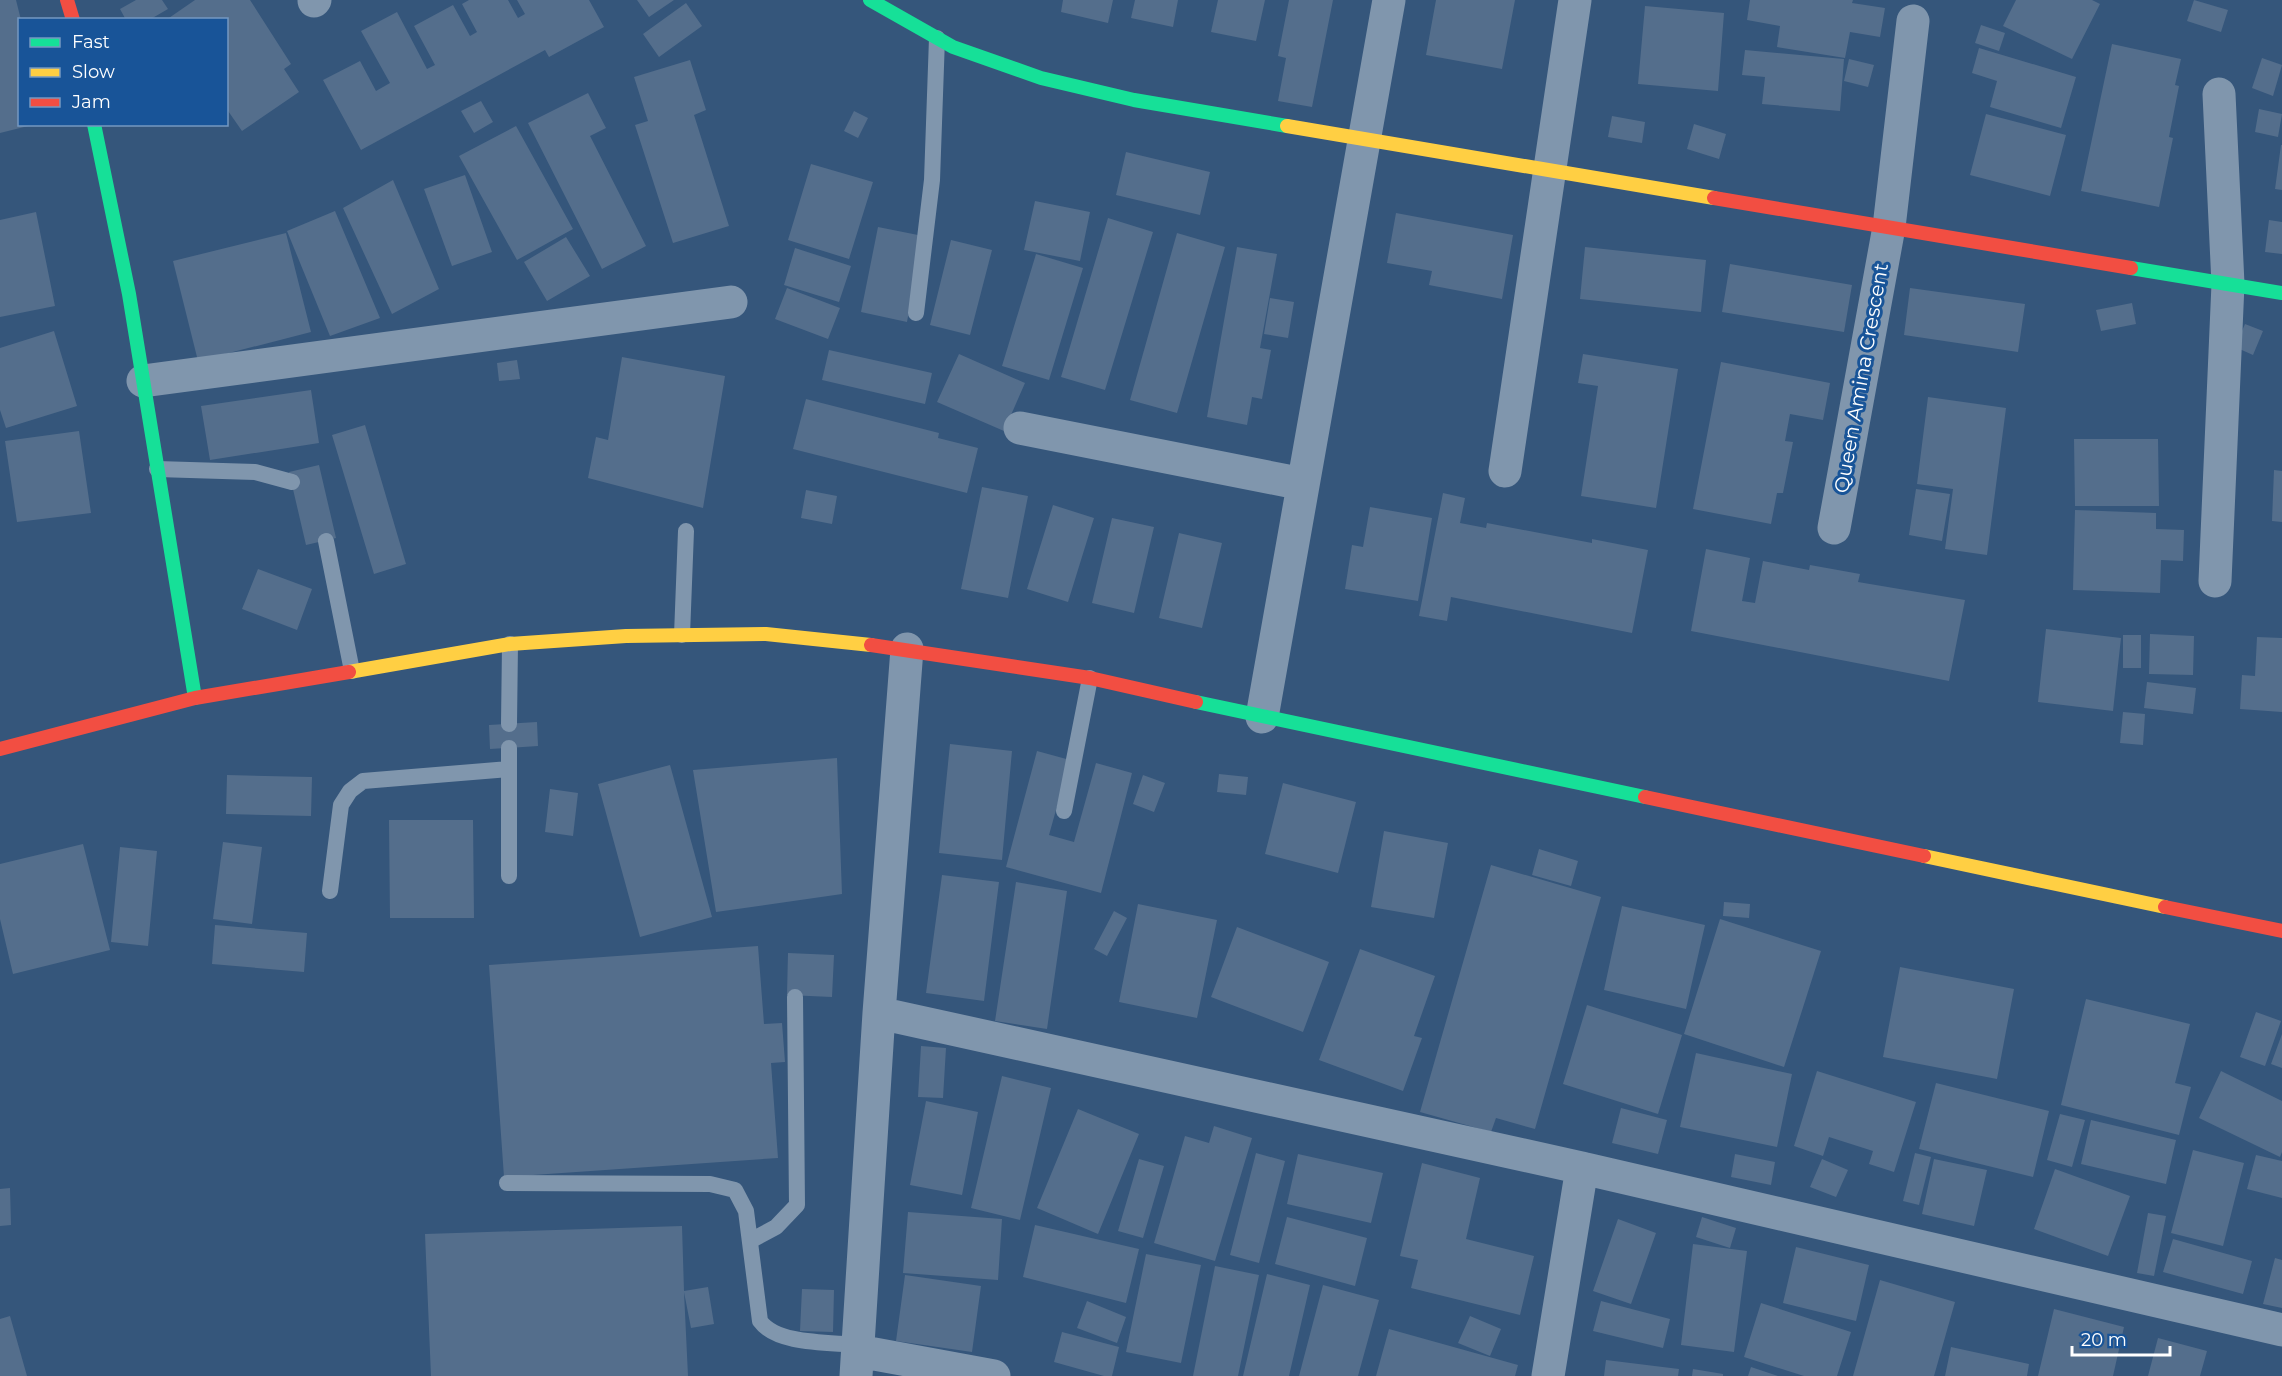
<svg xmlns="http://www.w3.org/2000/svg" width="2282" height="1376" viewBox="0 0 2282 1376" font-family="Montserrat,sans-serif">
	<style>
		.building { fill: #546e8c }
		.lines { fill: none; stroke-linecap: round; stroke-linejoin: round }
		.lane { stroke: #8096ad; stroke-width: 16 }
		.street { stroke: #8096ad; stroke-width: 33 }
		.fast { stroke: #16e098; stroke-width: 14 }
		.slow { stroke: #ffcf43; stroke-width: 14 }
		.jam { stroke: #f24e42; stroke-width: 14 }
		.labels { text-anchor: middle; dominant-baseline: central; stroke-width: 6; stroke-linejoin: round; paint-order: stroke }
		.street-label { font-size: 20px; fill: #fff; stroke: #185498 }
	</style>
	<rect width="100%" height="100%" fill="#35567b"/>
	<path class="building" d="M0,0H16L21,20L20,124L32,125L0,133Z
		M136,0H162L168,9L149,20H126L120,9Z
		M195,0H250L291,64L284,69L299,92L242,131L226,108V20H166Z
		M469,0H508L518,18L525,14L517,0H589L604,27L549,57L545,50L361,150L323,80L360,61L376,91L390,83L361,31L397,12L427,69L435,65L414,26L453,5L470,36L477,32L462,4Z
		M637,0H674L649,17Z
		M1063,0H1113L1108,23L1061,12Z
		M1135,0H1178L1173,27L1131,18Z
		M1218,0H1265L1256,41L1211,32Z
		M1289,0H1333L1312,107L1278,101L1286,58L1278,56Z
		M1436,0H1515L1502,69L1426,55Z
		M1750,0H1853L1852,3L1885,8L1880,37L1850,32L1845,58L1777,47L1780,26L1747,20Z
		M2016,0H2092L2100,4L2072,59L2003,26Z
		M2194,0L2228,10L2221,32L2187,21Z
		M686,3L702,26L659,57L643,34Z
		M1645,6L1724,13L1718,91L1638,84Z
		M1981,25L2005,33L1999,51L1975,43Z
		M2112,44L2181,59L2175,85L2179,86L2169,137L2173,138L2159,207L2081,191Z
		M1979,48L2076,77L2061,128L1990,107L1997,81L1972,73Z
		M1745,50L1844,59L1840,111L1762,104L1765,77L1742,75Z
		M2262,58L2282,65L2273,96L2252,88Z
		M1849,59L1874,65L1868,87L1844,81Z
		M690,60L706,110L694,115L729,226L673,243L635,125L648,121L634,77Z
		M588,93L606,128L590,136L646,246L602,269L528,123Z
		M481,101L493,122L474,133L461,111Z
		M2259,109L2282,114L2278,137L2255,132Z
		M854,111L868,118L858,138L844,131Z
		M1986,114L2066,135L2050,196L1970,175Z
		M1612,116L1645,122L1642,143L1608,137Z
		M1694,124L1726,134L1719,159L1687,149Z
		M516,126L573,229L517,260L459,156Z
		M2281,145H2282V190L2275,189Z
		M1126,152L1210,172L1200,215L1116,195Z
		M811,164L873,182L849,259L788,240Z
		M465,175L492,252L452,266L424,189Z
		M393,180L439,289L392,314L343,208Z
		M1035,201L1090,212L1080,261L1024,250Z
		M335,211L380,318L330,336L287,231Z
		M36,212L55,306L0,317V220Z
		M1396,213L1513,235L1502,299L1429,285L1432,271L1387,263Z
		M1108,218L1153,232L1105,390L1061,377Z
		M2269,220L2282,222V254L2265,252Z
		M878,227L923,236L907,322L861,312Z
		M286,233L311,332L198,361L173,261Z
		M1177,233L1225,247L1177,413L1130,400Z
		M566,237L590,276L547,301L524,262Z
		M951,240L992,250L970,335L930,325Z
		M1237,247L1277,254L1260,348L1271,350L1262,399L1252,397L1247,425L1207,417Z
		M1585,247L1706,260L1701,312L1580,299Z
		M795,248L851,266L839,302L784,285Z
		M1036,254L1083,268L1049,380L1002,366Z
		M1730,264L1852,285L1844,332L1722,312Z
		M787,288L840,308L828,339L775,319Z
		M1910,288L2025,304L2018,352L1904,335Z
		M1270,298L1294,302L1288,338L1264,334Z
		M2132,303L2136,324L2101,331L2096,310Z
		M2245,324L2263,331L2253,355L2235,347Z
		M54,331L77,406L6,428L0,410V348Z
		M829,350L932,373L925,404L822,380Z
		M959,354L1025,383L1004,431L937,402Z
		M1583,354L1678,369L1656,508L1581,496L1598,386L1578,383Z
		M622,357L725,376L703,508L588,478L596,437L608,440Z
		M517,360L520,379L499,381L497,363Z
		M1721,362L1830,383L1823,420L1790,414L1785,441L1793,442L1783,493H1777L1771,524L1693,509Z
		M311,390L319,443L210,460L201,406Z
		M1928,397L2006,408L1987,555L1945,549L1953,489L1917,484Z
		M806,399L939,433L938,438L978,448L967,493L793,449Z
		M365,425L406,564L374,574L332,435Z
		M79,431L91,513L17,522L5,441Z
		M2074,439H2158L2159,506H2075Z
		M319,465L336,538L306,545L289,472Z
		M2274,470L2282,471V522L2272,521Z
		M982,487L1028,496L1008,598L961,589Z
		M1916,489L1950,494L1942,541L1909,535Z
		M806,490L837,496L832,524L801,518Z
		M1443,493L1465,498L1460,523L1486,528L1487,523L1592,543V539L1648,550L1632,633L1451,597L1447,621L1419,616Z
		M1053,505L1094,518L1068,602L1027,589Z
		M1370,507L1432,518L1418,601L1345,589L1352,545L1363,547Z
		M2075,510L2156,513V529L2184,530L2183,561L2161,560L2160,593L2073,590Z
		M1112,518L1154,527L1134,613L1092,603Z
		M1179,533L1222,543L1202,628L1159,618Z
		M1706,549L1750,558L1742,601L1755,603L1763,561L1809,570L1810,565L1860,574L1858,582L1965,600L1949,681L1691,631Z
		M258,569L312,589L297,630L242,609Z
		M2046,629L2121,638L2113,711L2038,702Z
		M2150,634L2194,636L2193,675L2149,674Z
		M2123,635H2141V668H2123Z
		M2257,637L2282,638V712L2240,709L2242,675L2255,676Z
		M2147,682L2196,688L2193,714L2144,708Z
		M2123,712L2145,714L2143,745L2120,743Z
		M537,722L538,746L490,749L489,725Z
		M950,744L1012,751L1002,860L939,853Z
		M1037,751L1070,760L1049,835L1074,842L1096,763L1132,773L1101,893L1006,867Z
		M837,758L842,894L716,912L693,770Z
		M670,765L712,917L640,937L598,784Z
		M1219,774L1248,777L1246,795L1217,792Z
		M227,775L312,777L311,816L226,814Z
		M1143,775L1165,783L1154,812L1133,804Z
		M1283,783L1356,802L1338,873L1265,854Z
		M550,789L578,793L573,836L545,832Z
		M389,820H473L474,918H390Z
		M1384,831L1448,843L1434,918L1371,907Z
		M223,842L262,847L252,924L213,919Z
		M83,844L110,950L13,974L0,919V864Z
		M120,847L157,851L148,946L111,942Z
		M1539,849L1578,861L1571,886L1532,875Z
		M1491,865L1601,897L1535,1129L1496,1118L1491,1132L1420,1112Z
		M942,875L999,882L984,1001L926,993Z
		M1016,882L1067,891L1047,1029L995,1021Z
		M1724,902L1750,904L1749,918L1723,916Z
		M1138,904L1217,920L1197,1018L1119,1002Z
		M1622,906L1705,925L1686,1009L1604,990Z
		M1114,911L1127,918L1107,956L1094,949Z
		M1720,919L1821,951L1784,1067L1684,1034Z
		M215,925L307,933L304,972L212,964Z
		M1237,927L1329,962L1303,1032L1211,997Z
		M758,946L764,1024L782,1023L785,1062L771,1063L778,1158L504,1177L489,965Z
		M1360,949L1435,976L1414,1036L1422,1038L1403,1091L1319,1060Z
		M788,953L834,955L832,997L787,995Z
		M1900,967L2014,989L1997,1079L1883,1057Z
		M2086,999L2190,1024L2175,1083L2191,1087L2179,1135L2061,1105Z
		M1587,1005L1682,1035L1658,1114L1563,1084Z
		M2256,1012L2281,1021L2265,1066L2240,1057Z
		M2282,1034V1068L2271,1064Z
		M921,1046L946,1048L943,1098L918,1097Z
		M1696,1053L1792,1074L1777,1147L1680,1127Z
		M1817,1071L1916,1102L1894,1172L1869,1164L1873,1151L1829,1137L1823,1156L1794,1146Z
		M2221,1071L2282,1101V1152L2280,1157L2199,1118Z
		M1002,1076L1051,1088L1020,1220L971,1208Z
		M1936,1083L2049,1111L2033,1177L1919,1149Z
		M926,1101L978,1112L962,1195L910,1185Z
		M1621,1108L1667,1120L1658,1154L1612,1143Z
		M1078,1109L1139,1134L1098,1234L1037,1208Z
		M2060,1114L2085,1120L2072,1167L2047,1160Z
		M2091,1120L2176,1140L2166,1184L2081,1164Z
		M1214,1126L1252,1138L1215,1261L1154,1243L1185,1136L1209,1143Z
		M2193,1150L2244,1163L2223,1246L2171,1233Z
		M1256,1153L1285,1161L1259,1263L1230,1255Z
		M1915,1153L1931,1157L1919,1205L1903,1201Z
		M1298,1154L1383,1173L1371,1223L1287,1204Z
		M1735,1154L1775,1162L1771,1185L1731,1177Z
		M2256,1155L2282,1161V1198L2247,1189Z
		M1139,1159L1164,1166L1143,1238L1118,1231Z
		M1822,1159L1848,1170L1836,1197L1810,1187Z
		M1934,1159L1987,1170L1974,1226L1922,1214Z
		M1422,1163L1480,1178L1466,1239L1534,1256L1520,1315L1411,1288L1418,1260L1400,1256Z
		M2055,1169L2130,1196L2108,1256L2034,1229Z
		M10,1188L11,1225L0,1226V1189Z
		M908,1212L1002,1219L998,1280L903,1273Z
		M2148,1213L2166,1216L2154,1276L2137,1273Z
		M1287,1217L1367,1238L1355,1286L1275,1264Z
		M1702,1217L1736,1228L1730,1248L1696,1237Z
		M1618,1219L1656,1233L1631,1304L1593,1291Z
		M1035,1225L1139,1249L1126,1303L1023,1277Z
		M682,1226L684,1291L708,1287L714,1324L691,1328L684,1292L688,1376H431L425,1234Z
		M2173,1239L2252,1261L2243,1294L2163,1272Z
		M1693,1244L1747,1251L1734,1352L1681,1345Z
		M1796,1247L1869,1265L1856,1321L1783,1303Z
		M1146,1254L1201,1265L1181,1363L1126,1352Z
		M2275,1258L2282,1260V1308L2263,1304Z
		M1215,1266L1259,1275L1238,1376H1193Z
		M1267,1274L1310,1285L1289,1376H1243Z
		M905,1275L981,1286L972,1352L896,1341Z
		M1880,1280L1955,1302L1934,1376H1853Z
		M1323,1285L1379,1300L1358,1376H1299Z
		M802,1289L834,1290L833,1332L800,1331Z
		M1087,1301L1126,1317L1117,1343L1077,1328Z
		M1601,1301L1670,1319L1663,1348L1593,1331Z
		M1761,1303L1851,1332L1837,1376H1804L1744,1357Z
		M2054,1309L2124,1327L2113,1376H2038Z
		M10,1316L27,1376H0V1319Z
		M1470,1316L1501,1329L1490,1356L1458,1343Z
		M1389,1329L1518,1365L1515,1376H1376Z
		M1062,1332L1119,1347L1112,1376H1104L1054,1362Z
		M2158,1338L2207,1351L2200,1376H2148Z
		M1951,1347L2029,1364L2027,1376H1945Z
		M1606,1360L1679,1369L1678,1376H1604Z
		M1751,1367L1778,1376H1748Z
		M1693,1369L1723,1374V1376H1692Z"/>
	<g class="lines">
		<path class="lane" d="M916,313L932,180L937,38
			M157,469L255,472L292,482
			M326,541L352,671
			M682,635L686,531
			M509,724L510,644
			M509,748V876
			M1064,811L1090,678
			M330,891L341,805L350,791L363,781L509,769
			M507,1183L710,1184L735,1190L746,1211L760,1321C777,1345 830,1342 858,1345
			M750,1241L776,1227L797,1205L795,997"/>
		<path class="street" d="M314,1L315,0
			M143,381L731,302
			M1020,428L1303,484
			M1505,471L1575,0
			M1834,528L1889,227L1913,21
			M2215,581L2228,284L2219,94
			M1262,717L1389,0
			M879,1013L1582,1168L2282,1330
			M858,1351L994,1376
			M856,1376L879,1013L907,649
			M1548,1376L1582,1168"/>
		<path class="fast" d="M870,0L953,47L1041,78L1134,100L1287,126
			M94,124L129,294L195,698
			M2131,268L2282,293
			M1196,702L1645,797"/>
		<path class="slow" d="M1287,126L1714,198
			M349,672L510,644L626,636L766,634L871,645
			M1924,856L2165,907"/>
		<path class="jam" d="M67,0L73,20
			M1714,198L2131,268
			M871,645L1090,678L1196,702
			M0,749L195,698L349,672
			M1645,797L1924,856
			M2165,907L2282,931"/>
	</g>
	<g class="labels">
		<g class="street-label">
			<text transform="translate(1861 378) rotate(-80)">Queen Amina Crescent</text>
		</g>
	</g>
	<rect x="18" y="18" width="210" height="108" fill="#185498" stroke="#7498c1" stroke-width="1.5"/>
	<rect x="30" y="38" width="30" height="9" fill="#16e098" stroke="#7498c1" stroke-width="1.5"/>
	<text x="72" y="48" font-size="18" fill="#ffffff">Fast</text>
	<rect x="30" y="68" width="30" height="9" fill="#ffcf43" stroke="#7498c1" stroke-width="1.5"/>
	<text x="72" y="78" font-size="18" fill="#ffffff">Slow</text>
	<rect x="30" y="98" width="30" height="9" fill="#f24e42" stroke="#7498c1" stroke-width="1.5"/>
	<text x="72" y="108" font-size="18" fill="#ffffff">Jam</text>
	<path d="M2072 1346v9h98v-9" fill="none" stroke="#ffffff" stroke-width="3"/>
	<text x="2081" y="1346" font-size="18" fill="#ffffff" stroke="#185498" stroke-width="4.5" paint-order="stroke">20 m</text>
</svg>
